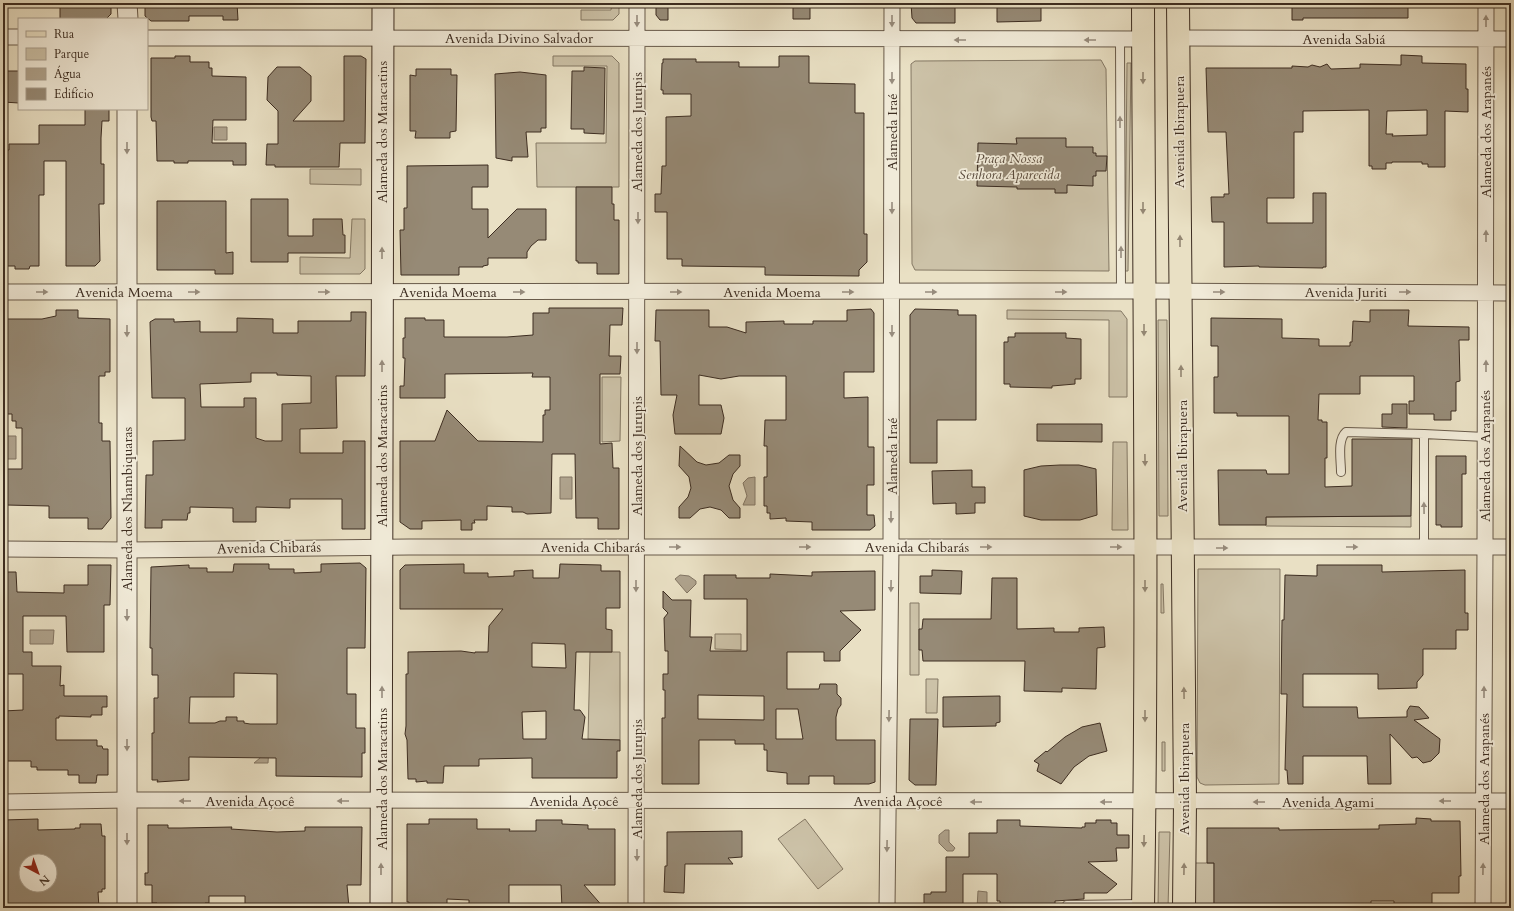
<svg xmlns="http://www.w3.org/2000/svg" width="1514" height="911" viewBox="0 0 1514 911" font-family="Cardo,serif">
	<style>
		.green { fill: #ccc2a8; stroke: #847864 }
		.water { fill: #afa38d; stroke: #817462 }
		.building { fill: #968a76; stroke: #3d2d21; fill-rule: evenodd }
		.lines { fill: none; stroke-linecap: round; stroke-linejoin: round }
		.service-casing { stroke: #685a4a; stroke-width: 10 }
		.minor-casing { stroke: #685a4a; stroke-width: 17 }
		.tertiary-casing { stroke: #685a4a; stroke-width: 21 }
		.secondary-casing { stroke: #3d2d21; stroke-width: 23 }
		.primary-casing { stroke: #3d2d21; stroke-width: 24 }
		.service { stroke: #f1ebd9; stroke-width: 8 }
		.minor { stroke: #f1ebd9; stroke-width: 15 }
		.tertiary { stroke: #f1ebd9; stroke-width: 19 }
		.secondary { stroke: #f1ebd9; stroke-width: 21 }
		.primary { stroke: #e9e0c4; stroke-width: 22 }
		.oneway { fill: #978c7d }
		.oneway2 { fill: #938672 }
		.labels { text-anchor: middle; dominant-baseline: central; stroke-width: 3.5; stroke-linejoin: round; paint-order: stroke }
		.street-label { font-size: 14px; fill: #3d2d21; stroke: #f1ebd9 }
		.park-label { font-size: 14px; font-style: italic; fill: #5a4b3c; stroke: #f1ebd9 }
	</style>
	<rect width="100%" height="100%" fill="#e9e0c4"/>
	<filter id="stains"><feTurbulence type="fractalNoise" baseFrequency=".005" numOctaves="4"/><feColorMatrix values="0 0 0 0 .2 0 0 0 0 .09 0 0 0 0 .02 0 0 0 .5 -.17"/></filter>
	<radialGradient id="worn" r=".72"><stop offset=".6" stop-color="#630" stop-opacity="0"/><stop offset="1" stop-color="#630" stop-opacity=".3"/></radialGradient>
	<path class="green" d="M612,3H619V14L613,20H581V10H611Z
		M553,56H612L619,63V187H537L536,143H606L607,66H553Z
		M1101,60L1106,69L1109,271L915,270L912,264L911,64L915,61Z
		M1127,63H1131L1128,271H1125Z
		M310,169H361V185L310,184Z
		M352,219H365V269L360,274H300V257L350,258Z
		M1007,310L1121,311L1127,319V397H1109V320L1007,319Z
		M1158,320H1167L1168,516H1159Z
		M602,377H621L620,441L602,442Z
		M1113,442H1127L1128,530H1112Z
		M1411,516V527L1266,526V517Z
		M1198,569H1280L1279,784L1205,785L1200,783L1197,777Z
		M1161,584H1163L1164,613H1161Z
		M910,603H919V675H910Z
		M715,634H741V650L715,649Z
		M590,652H620V740L588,739Z
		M926,679H938L937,713H926Z
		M1162,742H1165V771H1162Z
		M805,819L843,869L818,889L778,839Z
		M1159,832H1170L1168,908H1158Z
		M1194,863H1214V908H1194Z"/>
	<path class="water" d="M214,127H227V140H214Z
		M3,436H16V459H3Z
		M560,477H572V499H560Z
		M755,477V505H743L747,496L743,483L748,478Z
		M680,575L689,576L696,581V584L687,593L675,579Z
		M30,630H54L53,644H30Z
		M263,745L269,746L268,763H254L260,758Z
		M945,830H949V842L955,848L953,851H947L939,843V835Z
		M978,891L987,892V908H977Z"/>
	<path class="building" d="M60,3H111V14L106,19H60Z
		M145,3H237L238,20H223V16H189V21H151L145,16Z
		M656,3H668V20H660L656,15Z
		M911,3H955V23H916L912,18Z
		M997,3H1041V21L997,22Z
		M1292,3H1408V18H1303V20H1292Z
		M793,7H810V19H793Z
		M1401,55L1422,56V63L1466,64V89H1468V112L1445,111V167H1428V164H1422V162H1392V163H1386V169H1372V166H1369V110L1303,111V132H1294V198H1267V223H1313V193H1326V267H1323V268L1259,267V266L1224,267V222H1212L1211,197H1224V194H1229L1226,132H1208L1206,68H1292V66L1308,67L1312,65L1320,67L1327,64L1331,69L1360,68V64L1401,65ZM1427,110V135L1392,136L1393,134H1386L1387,111Z
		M175,56H190V62H209V68H212V76L246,77V120H213L212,143H246V165H233V161H188V163H174V161H157L156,121H152L151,117V58H175Z
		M344,56H361L366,59L365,143H340L339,167H275V165H266L267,144H278V111L267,100L268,77L277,67H300L311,76V101L293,121H344Z
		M779,56H809V83L855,84V113H864V234H867V262L859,270V276L765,275V267L682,266V259H667V212H655V194H661L662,166H666V117L691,116V94H663V90H661L662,63H663V59H696V62H739V67H779Z
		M584,67L605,68L604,134L584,133V129H571L572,71H584Z
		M416,69H451V75H457L456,131L450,132V138H415L416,131H410V75L416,76Z
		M6,71H19V103L3,102V77H6Z
		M520,72L546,75V128H541V132H526L528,157H512V161L496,158L495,74Z
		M85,109H109V121H102L101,138V164H104V204H99L100,261L95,266H66V161H44V195H39V266H30L29,269H15V266H6L5,195H3V150H9V144H39V125H85Z
		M1016,138H1066V147H1093V153H1096V156H1107L1106,171H1096V176H1093V186L1067,185V193H1055V189H1017V187L977,186L978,143L1017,144Z
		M488,165V187H472V209H488V238L517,209H546V240H538L531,246L527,252V258H488V265L483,266V267H459V275H401L400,230H404V208H407V166Z
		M576,187H612V204H614V220H619V274H597V263H578V261H576Z
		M251,199H288V236H313V219H342L343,235H345V253H288V262H251Z
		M157,201H226V253L233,252V274H215V270H157Z
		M549,308H623L622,325H610L609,356H621L620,374H600V444L612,443L613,468H619V529H598V518H576L575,454H552L551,513L527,514L523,512H512V507L487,506V520H474L475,523H472V530H461V520L422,521V529H410L400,522V441H435L447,410L478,441L543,442V415H545V410H550V377H532L533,373L445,374V398H400V386H404L405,358H403V338H405V318H425V320H444V337H507L533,335V313H549Z
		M871,309L874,313V372H844V398L868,397V447H874V485H867V515H874L875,526L870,530H812V522L786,521V518L770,519V513H767V506H764V477H767V446H764L765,420H786V376H739L721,379L699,375V405H721L724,418L721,434H675L673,415L677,395H661L660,341H655L656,310H709V327H727L746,333V322L784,321V324H813V321H847V310Z
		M915,309L958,310V315H976V420H937V463H910V315Z
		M56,310H78V318L110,319V372H105V376H99V423H102V441H110L111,518L102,529H88V518H49V506L6,505L7,469H22V428H16V421H12V414H3V319H42L56,316Z
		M1370,310H1409L1408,326L1469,327V340H1459L1460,381L1456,382V411H1451V420H1434V414H1409V401H1414V376H1360V394H1319L1318,420H1322V422H1327V458H1325V487L1352,486V439H1412L1411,516L1266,517V525H1219L1218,470H1266L1267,474H1289V416H1237V413H1214V377H1218V346H1211V318L1282,319V338L1319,339V346H1350V342H1352L1353,321L1370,322Z
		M351,312H366L365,376H336L337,428L300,429V453H343V441H365V529H342V499H290V508L256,507V522H233V508L190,507V513H188L187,520H162V528H145L146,475H153V441L185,440V398H152L150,322L155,319H174V322L200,321V332H237V318L273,319V333H298V321H351ZM251,373H277V375L311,376V403L282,404V441H265L256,438V398H244V407H201L200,384L251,382Z
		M1015,333H1066V338L1081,339V379H1075V384L1052,386V388L1010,387V384H1004V342H1008V337H1015Z
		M1392,404H1407V428L1382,427V414H1392Z
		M1037,424H1102V442L1037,441Z
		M680,446L697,462L706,465L719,463L729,455H740V466L733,474L729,486L733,500L740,508V518H729L721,510L710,507L700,509L690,518H679V507L688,497L691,488L689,477L679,466Z
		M1436,456H1466V474H1462V527H1441V525H1436Z
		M1060,465H1079L1096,469L1097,515L1080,520H1041L1024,516V470L1041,466Z
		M972,470V487H985V503H975V513L956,514V503L933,504L932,471Z
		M360,563L366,568L365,648H347V694H356V728H365V753H362V777L276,776V758L189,757V780L157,782L158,780H152V733H154V698H158V675H152V648H150L151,567L189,565V568H207V572H233L234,564H269V569H294V573L321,572V564ZM234,673L277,674V724H250L244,723V721H237V717H226V721H220L215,723H189L190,697H234Z
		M464,564V573H488V577L514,576V571L533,570V578H559L560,564L601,565V571H620V608H606V629L612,630V652H576L574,710H580L585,717L582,739L620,740V751H617V778H532V758L479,759V766H444L443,783H427V781L416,782V779H408L407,740L405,734L406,726V674H408V652L461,651L475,653V652H488L489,626L503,609H400V570L405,565ZM532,643L565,644L566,668L532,667ZM546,711V739H523L522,712Z
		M88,565H111L110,605H104V652H67L66,616H23V652H32V666H61L60,686L64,685V696H107V707H102V715H91V717L59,716V718H56V740H97V746H102L103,749H108V775H97L96,783H79V775H68V770H37V767H31V761H3V711L23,710V674H3V572H16L17,592L64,593V585H88Z
		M1317,565H1382V572L1465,570V613H1468V630H1456V649H1423V675L1417,682V688L1378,689V674H1303V707H1357L1358,718L1407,717V711L1410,706L1419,707L1429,718L1414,720L1440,739L1439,753L1431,761L1423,763L1417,757L1412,758L1390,734L1391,784H1368L1367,756H1303V784H1288L1287,770H1285L1287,694H1281L1282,620H1284L1285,575L1317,576Z
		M932,570L962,571L961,594L920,593V576H932Z
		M875,571V610L840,611L861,630L840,651V661H824V652H787V689H819L820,684H836L837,685V694L841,698V705L838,709L836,717V740H875V782L869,784H834V776H809V784H787V773L767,771V750H764V744H735V740H699V784H662V718H665V690H663V674H668V651H665L664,618L668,613L663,608V591L672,600H691L690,637H712L710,651H747V599H704V575H736V578H770V574L812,576V572ZM698,695L764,696V720L698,719ZM776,709H798L803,739H776Z
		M992,578H1017V629L1054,628V632H1079V628L1104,627L1105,647L1097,648L1096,689L1062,688V692L1024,691L1025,661H923L922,650H919V629H922L923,619H991Z
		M1000,696V722L996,723V726L943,727V697Z
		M910,719H938L936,785H915L909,780Z
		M1100,723L1107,751L1089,756L1074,767L1061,784L1037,771L1039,764L1034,761L1046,751L1047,752L1065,737L1082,727Z
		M1416,818L1431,819V821H1460L1461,876H1459V893H1432V908H1394V901H1371V908H1214V863H1207V828H1279V830L1379,829V825L1416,824Z
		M38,819V830L75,829V828H80V824H101L102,836H105V889H102V892H98L99,908H3V820ZM26,861H50V885H26Z
		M429,819H477V829H510L509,831H536V820H562V824L588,825V829H615V885H584L604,908H562L561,885H509V908H494L493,904H469V900L447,899V904H409V902H407V824H429Z
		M997,820H1020V826L1082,828V827H1085V823H1096V820H1111V823H1117V835H1129V848H1116L1117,861L1088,862L1117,884L1107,893H1084V899L1055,901V907L1052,908H1000V901H997V874H963V904H962L961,908H924V894H931V892H946V857H969V833H997Z
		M148,825H168V828H181L232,827L231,829L277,832L305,831V827H362L361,885H347L349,908H245V896H209V903H205V908H157V903H152V885H145V873H148Z
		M742,831V857L728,858L733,864H685L684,893L664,892L665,866H667V832Z"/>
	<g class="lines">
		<g class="service-casing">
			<path id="service" d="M1120,40L1121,291
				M1341,472C1341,460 1337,440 1346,432L1424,434
				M1424,547V434L1485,437
				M1067,905L1142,904"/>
		</g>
		<g class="minor-casing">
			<path id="minor" d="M3,37H19
				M147,38L1143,39
				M1178,38L1511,39
				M3,292L1144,291L1511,293
				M3,549L127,550L409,547H1511
				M3,802L127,800L1511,801
				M636,908L637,3
				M887,908L891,547L892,3
				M1483,908L1485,547L1486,3"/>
		</g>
		<g class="tertiary-casing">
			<path id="tertiary" d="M127,3L128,19
				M127,908V109"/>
		</g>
		<g class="secondary-casing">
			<path id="secondary" d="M381,908L383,3"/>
		</g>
		<g class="primary-casing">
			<path id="primary" d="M1143,3C1144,305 1148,606 1143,908
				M1178,3L1185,802L1184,908"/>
		</g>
		<use href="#service" class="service"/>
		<use href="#minor" class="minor"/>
		<use href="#tertiary" class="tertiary"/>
		<use href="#secondary" class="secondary"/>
		<use href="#primary" class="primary"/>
	</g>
	<defs><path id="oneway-solid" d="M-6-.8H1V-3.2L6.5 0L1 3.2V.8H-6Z"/></defs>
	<g class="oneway">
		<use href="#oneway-solid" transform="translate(637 21) rotate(90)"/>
		<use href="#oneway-solid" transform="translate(892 21) rotate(90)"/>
		<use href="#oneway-solid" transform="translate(1486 21) rotate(-90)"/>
		<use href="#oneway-solid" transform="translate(960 40) rotate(180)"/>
		<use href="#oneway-solid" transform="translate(1090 40) rotate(180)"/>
		<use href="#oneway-solid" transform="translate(892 78) rotate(90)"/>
		<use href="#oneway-solid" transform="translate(1120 122) rotate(-90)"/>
		<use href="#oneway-solid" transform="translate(127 148) rotate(90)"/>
		<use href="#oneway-solid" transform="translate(892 208) rotate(90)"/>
		<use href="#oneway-solid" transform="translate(638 218) rotate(90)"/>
		<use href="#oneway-solid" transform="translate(1486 236) rotate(-90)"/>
		<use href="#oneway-solid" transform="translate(1121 252) rotate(-90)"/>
		<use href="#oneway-solid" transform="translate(382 253) rotate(-90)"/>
		<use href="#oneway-solid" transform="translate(42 292)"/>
		<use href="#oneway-solid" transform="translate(194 292)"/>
		<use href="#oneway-solid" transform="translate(324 292)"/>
		<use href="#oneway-solid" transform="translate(519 292)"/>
		<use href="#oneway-solid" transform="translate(676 292)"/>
		<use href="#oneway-solid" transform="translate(848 292)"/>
		<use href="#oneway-solid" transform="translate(931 292)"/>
		<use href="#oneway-solid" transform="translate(1061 292)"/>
		<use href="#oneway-solid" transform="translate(1219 292)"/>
		<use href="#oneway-solid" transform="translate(1405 292)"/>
		<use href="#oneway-solid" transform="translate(127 331) rotate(90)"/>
		<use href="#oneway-solid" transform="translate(892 331) rotate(90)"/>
		<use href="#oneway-solid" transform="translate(637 348) rotate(90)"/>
		<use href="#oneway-solid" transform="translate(382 366) rotate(-90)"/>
		<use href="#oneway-solid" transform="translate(1486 366) rotate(-90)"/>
		<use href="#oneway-solid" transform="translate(1424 508) rotate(-91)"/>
		<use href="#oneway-solid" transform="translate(891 517) rotate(90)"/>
		<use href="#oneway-solid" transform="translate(675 547)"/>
		<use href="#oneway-solid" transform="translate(805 547)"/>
		<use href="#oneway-solid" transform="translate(986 547)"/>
		<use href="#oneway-solid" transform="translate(1116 547)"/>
		<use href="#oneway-solid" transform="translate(1352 547)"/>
		<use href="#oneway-solid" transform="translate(1222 548)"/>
		<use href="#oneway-solid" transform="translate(636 586) rotate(90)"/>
		<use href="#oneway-solid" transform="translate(891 586) rotate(91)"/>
		<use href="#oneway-solid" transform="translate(127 615) rotate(90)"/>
		<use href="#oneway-solid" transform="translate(382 692) rotate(-90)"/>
		<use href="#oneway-solid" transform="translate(1484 692) rotate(-90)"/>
		<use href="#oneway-solid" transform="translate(889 716) rotate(91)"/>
		<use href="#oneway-solid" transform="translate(127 745) rotate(90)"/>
		<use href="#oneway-solid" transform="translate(185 801) rotate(-180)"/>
		<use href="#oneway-solid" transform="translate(343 801) rotate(-180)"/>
		<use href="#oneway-solid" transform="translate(1445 801) rotate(180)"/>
		<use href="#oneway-solid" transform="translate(976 802) rotate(-180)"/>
		<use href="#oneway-solid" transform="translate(1106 802) rotate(-180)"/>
		<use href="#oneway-solid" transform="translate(1259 802) rotate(180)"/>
		<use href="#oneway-solid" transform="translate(127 839) rotate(90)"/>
		<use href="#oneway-solid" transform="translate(887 846) rotate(91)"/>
		<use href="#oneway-solid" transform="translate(637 855) rotate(90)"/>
		<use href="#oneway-solid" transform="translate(381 869) rotate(-90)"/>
		<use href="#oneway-solid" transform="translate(1483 869) rotate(-89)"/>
	</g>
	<g class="oneway2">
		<use href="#oneway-solid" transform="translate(1143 78) rotate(90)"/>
		<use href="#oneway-solid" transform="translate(1143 208) rotate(90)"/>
		<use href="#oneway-solid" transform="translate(1180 241) rotate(-90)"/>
		<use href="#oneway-solid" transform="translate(1144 330) rotate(90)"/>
		<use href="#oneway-solid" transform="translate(1181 371) rotate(-90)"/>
		<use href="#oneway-solid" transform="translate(1145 460) rotate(89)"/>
		<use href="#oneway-solid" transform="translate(1145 586) rotate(90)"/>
		<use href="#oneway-solid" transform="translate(1184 693) rotate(-91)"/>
		<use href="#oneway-solid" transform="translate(1145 716) rotate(90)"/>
		<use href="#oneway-solid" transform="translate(1144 841) rotate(91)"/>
		<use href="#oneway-solid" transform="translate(1184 869) rotate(-89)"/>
	</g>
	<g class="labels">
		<g class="street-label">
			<text x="519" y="38">Avenida Divino Salvador</text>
			<text x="1344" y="39">Avenida Sabiá</text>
			<text transform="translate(382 132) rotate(-90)">Alameda dos Maracatins</text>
			<text transform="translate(637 132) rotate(-90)">Alameda dos Jurupis</text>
			<text transform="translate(892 132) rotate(-90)">Alameda Iraé</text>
			<text transform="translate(1179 132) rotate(-90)">Avenida Ibirapuera</text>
			<text transform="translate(1486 132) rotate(-90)">Alameda dos Arapanés</text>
			<text x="124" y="292">Avenida Moema</text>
			<text x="448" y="292">Avenida Moema</text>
			<text x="772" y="292">Avenida Moema</text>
			<text x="1346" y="292">Avenida Juriti</text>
			<text transform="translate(382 456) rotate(-90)">Alameda dos Maracatins</text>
			<text transform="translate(637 456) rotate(-90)">Alameda dos Jurupis</text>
			<text transform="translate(892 456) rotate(-90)">Alameda Iraé</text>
			<text transform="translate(1182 456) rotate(-90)">Avenida Ibirapuera</text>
			<text transform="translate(1485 456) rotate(-90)">Alameda dos Arapanés</text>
			<text transform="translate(127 509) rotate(-90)">Alameda dos Nhambiquaras</text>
			<text x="593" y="547">Avenida Chibarás</text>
			<text x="917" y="547">Avenida Chibarás</text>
			<text transform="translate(269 548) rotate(-1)">Avenida Chibarás</text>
			<text transform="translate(382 779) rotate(-90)">Alameda dos Maracatins</text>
			<text transform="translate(637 779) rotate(-90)">Alameda dos Jurupis</text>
			<text transform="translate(1184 779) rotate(-90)">Avenida Ibirapuera</text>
			<text transform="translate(1484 779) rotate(-90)">Alameda dos Arapanés</text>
			<text x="250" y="801">Avenida Açocê</text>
			<text x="574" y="801">Avenida Açocê</text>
			<text x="898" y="801">Avenida Açocê</text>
			<text x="1328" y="802">Avenida Agami</text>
		</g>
		<g class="park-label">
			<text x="1009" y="158">Praça Nossa<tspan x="1009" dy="16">Senhora Aparecida</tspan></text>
		</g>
	</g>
	<rect width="1514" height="911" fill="none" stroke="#e9e0c4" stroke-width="16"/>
	<rect x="4" y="4" width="1506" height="903" fill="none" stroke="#3d2d21" stroke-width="2"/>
	<rect x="8" y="8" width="1498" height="895" fill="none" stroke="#3d2d21"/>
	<rect x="18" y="18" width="130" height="92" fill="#f1ebd9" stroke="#a99f8f"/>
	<rect x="26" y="31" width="20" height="6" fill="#e9e0c4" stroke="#a99f8f"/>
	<text x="54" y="38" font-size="12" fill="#3d2d21">Rua</text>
	<rect x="26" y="48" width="20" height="12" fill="#ccc2a8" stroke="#a99f8f"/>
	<text x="54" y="58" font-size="12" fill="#3d2d21">Parque</text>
	<rect x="26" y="68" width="20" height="12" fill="#afa38d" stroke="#a99f8f"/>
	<text x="54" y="78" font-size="12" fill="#3d2d21">Água</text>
	<rect x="26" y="88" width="20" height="12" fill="#968a76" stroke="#a99f8f"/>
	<text x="54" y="98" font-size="12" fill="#3d2d21">Edifício</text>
	<g transform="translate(38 873) rotate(139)"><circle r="19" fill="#f1ebd9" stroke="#a99f8f"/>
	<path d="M0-3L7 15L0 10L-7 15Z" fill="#8f2418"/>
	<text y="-6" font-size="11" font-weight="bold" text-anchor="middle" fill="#3d2d21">N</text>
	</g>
	<rect width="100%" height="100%" filter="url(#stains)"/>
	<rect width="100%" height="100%" fill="url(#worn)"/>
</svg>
